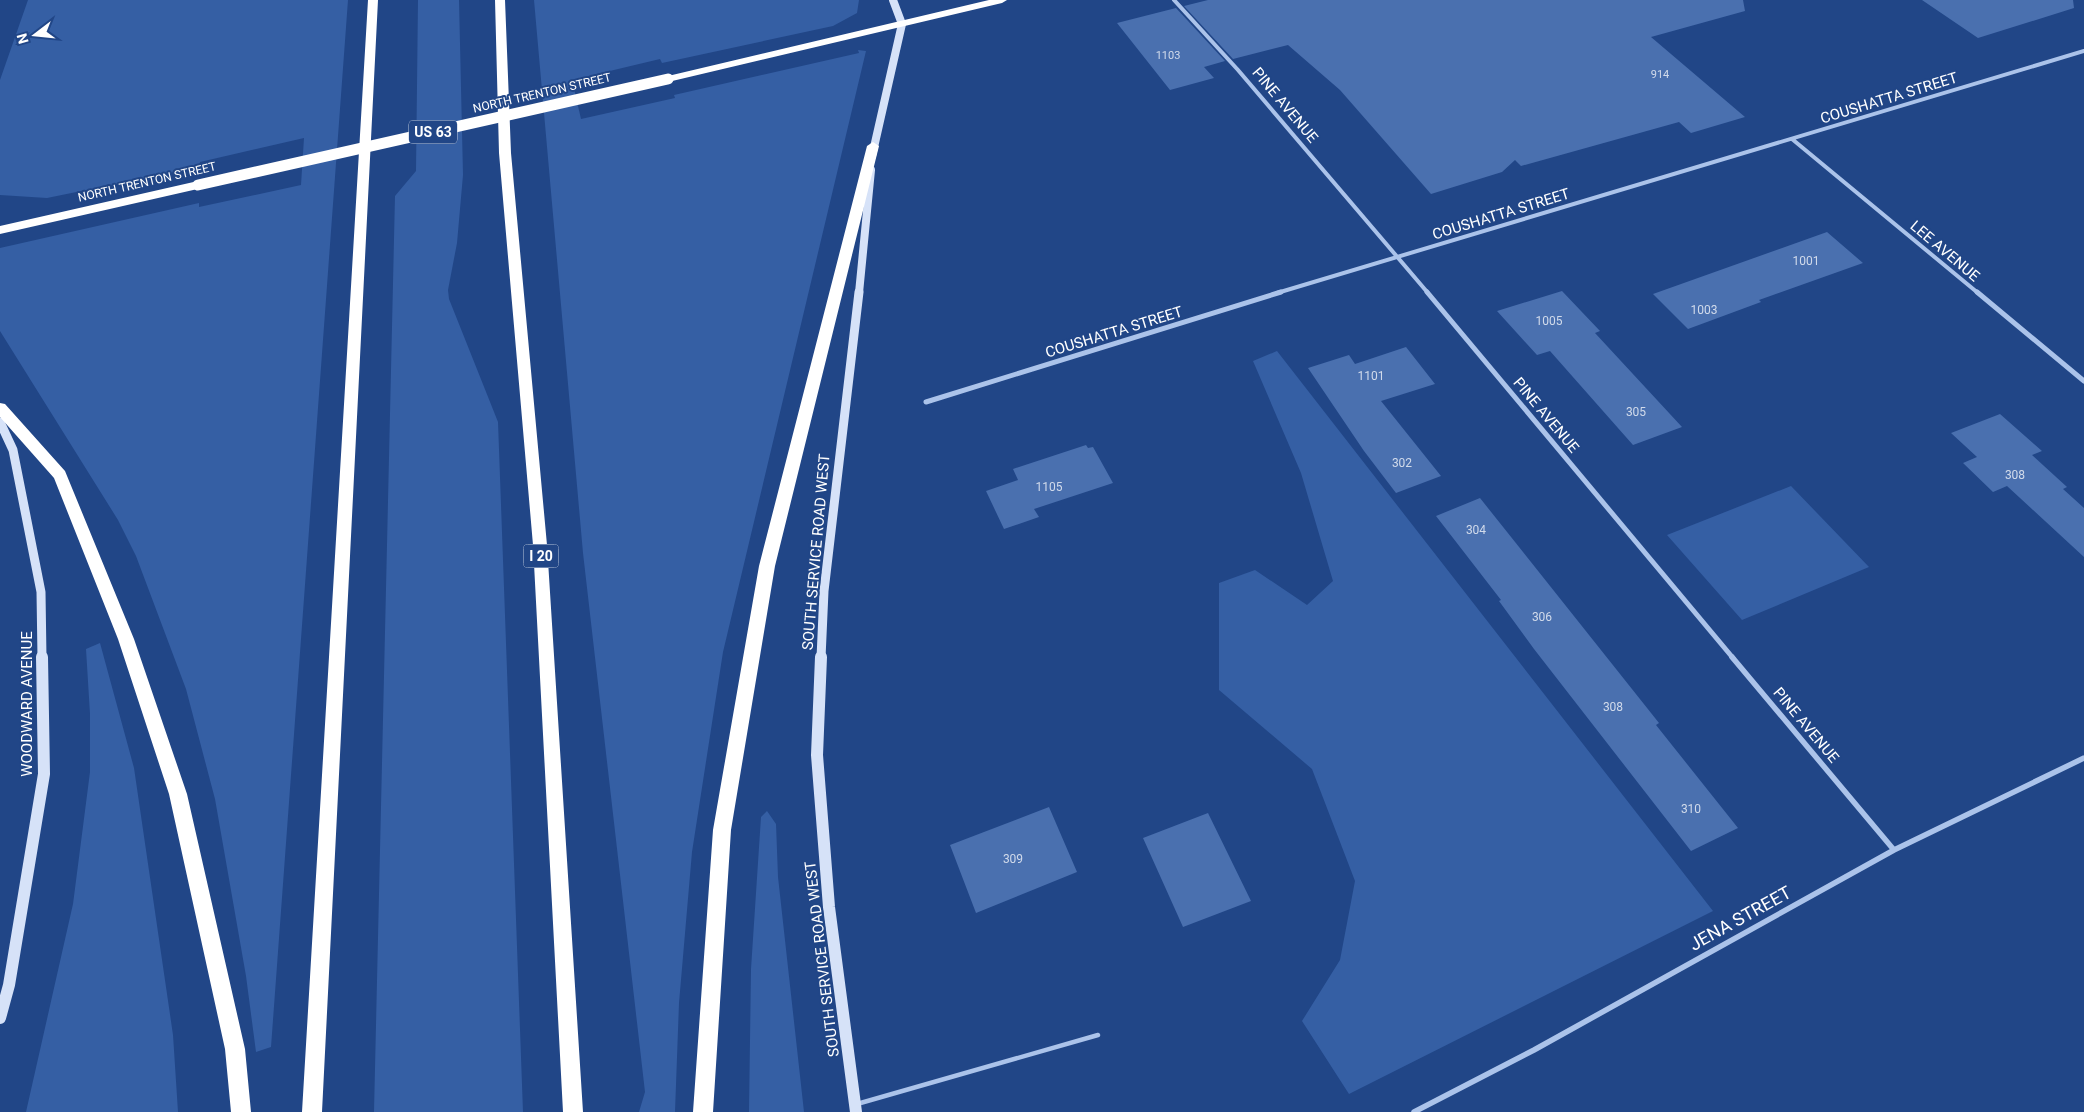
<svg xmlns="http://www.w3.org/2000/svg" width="2084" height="1112" viewBox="0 0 2084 1112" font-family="Roboto,sans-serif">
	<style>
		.green { fill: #355fa4 }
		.building { fill: #4a70af }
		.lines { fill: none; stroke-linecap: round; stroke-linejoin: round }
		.lane { stroke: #abc3ea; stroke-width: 4.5 }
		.street-far2 { stroke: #abc3ea; stroke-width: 4 }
		.street-far1 { stroke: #abc3ea; stroke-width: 5 }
		.street { stroke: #abc3ea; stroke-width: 5.5 }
		.secondary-far2 { stroke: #d6e2f8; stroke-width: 8 }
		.secondary-far1 { stroke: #d6e2f8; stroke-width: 9 }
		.secondary { stroke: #d6e2f8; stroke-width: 12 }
		.highway { fill: #fff; fill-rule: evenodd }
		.highway-bridge { stroke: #fff; stroke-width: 11 }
		.labels { text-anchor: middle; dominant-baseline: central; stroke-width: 4; stroke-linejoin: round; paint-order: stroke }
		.far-number-label { font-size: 11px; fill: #d2dbeb }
		.far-street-label { font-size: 12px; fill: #fff; stroke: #214687 }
		.number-label { font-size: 12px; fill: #d2dbeb }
		.shield { fill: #214687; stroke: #bcc8db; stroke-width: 1 }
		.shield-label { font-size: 14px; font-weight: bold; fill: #fff }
		.street-label { font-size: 15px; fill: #fff; stroke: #214687 }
		.near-street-label { font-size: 18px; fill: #fff; stroke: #214687 }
	</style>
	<rect width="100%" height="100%" fill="#214687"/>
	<path class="green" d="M28,0H348L271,1047L256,1052L246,976L215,799L186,689L136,556L118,520L0,331V248L199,203V207L301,185L304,138L200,162L199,167L47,198L0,195V80Z
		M418,0H459L463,175L457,243L448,290L449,299L498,422L523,1112H374L395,196L416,171Z
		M534,0H859L857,13L833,26L662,63L660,59L572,80L581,119L675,98L674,95L859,53L858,50L866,51L723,652L692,852L679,1003L675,1112H639L645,1092L583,553Z
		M1277,351L1713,911L1349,1094L1302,1021L1340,960L1355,881L1312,769L1219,690V583L1255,570L1307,605L1333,581L1301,473L1253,361Z
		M1791,486L1869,567L1742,620L1667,535Z
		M100,643L134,768L173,1035L178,1112H26L73,904L90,772V714L86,649Z
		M767,811L776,824L778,877L804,1112H749L751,969L761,817Z"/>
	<path class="building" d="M1208,0H1743L1745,11L1651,37L1745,117L1691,133L1679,122L1521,166L1515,160L1502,172L1431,194L1340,90L1288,45L1233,59L1184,6Z
		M1922,0H2073L2074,8L1978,38Z
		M1176,8L1225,61L1204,67L1214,78L1170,90L1117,23Z
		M1827,232L1863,263L1759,300L1761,302L1688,329L1653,294Z
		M1562,291L1600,331L1595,333L1682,427L1633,445L1550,351L1537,355L1497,311Z
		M1406,347L1435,384L1381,401L1441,476L1396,493L1364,451L1308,368L1349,355L1355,364Z
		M2000,414L2042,451L2032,455L2067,487L2063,489L2084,508V557L2007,486L1993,492L1963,463L1977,457L1951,433Z
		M1086,445L1088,448L1093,447L1113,483L1034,509L1039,517L1004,529L986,491L1018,480L1013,469Z
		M1480,498L1659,723L1656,725L1738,828L1691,851L1534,649L1499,601L1501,600L1436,516Z
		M1049,807L1077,872L976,913L950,845Z
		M1208,813L1251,901L1183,927L1143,838Z"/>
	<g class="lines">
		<path class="lane" d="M857,1104L1098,1035"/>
		<path class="street-far2" d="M1174,0L1238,70L1428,293
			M1792,139L1978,293
			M1277,293L2084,51"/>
		<path class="street-far1" d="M1427,292L1733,658
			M1977,292L2084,381
			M926,402L1281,292"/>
		<path class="street" d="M1732,657L1894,850
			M1414,1112L1534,1050L1894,850L2084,758"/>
		<path class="secondary-far2" d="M872,156L902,24L893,0
			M859,293L871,170"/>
		<path class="secondary-far1" d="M0,422L13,450L41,592L42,658
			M821,658L824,591L859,292"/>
		<path class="secondary" d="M821,657L817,755L829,907L856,1112
			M0,1018L9,985L44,774L42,657"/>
		<path class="highway" d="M368,0H378L322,1112H302Z
			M495,0H505L511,153L547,545L583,1112H563L533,545L499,153Z
			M989,0H1007L1002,3L668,82L663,79L668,76Z
			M873,142L879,146L775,566L731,830L713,1112H693L713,830L759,566L867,146Z
			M198,181L204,185L202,188L0,234V226Z
			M0,403L5,404L65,471L134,639L187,794L245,1049L251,1112H231L225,1049L169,794L118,639L54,478L0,417Z"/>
		<path class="highway-bridge" d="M198,185L668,79"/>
	</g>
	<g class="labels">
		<g class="far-number-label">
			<text x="1168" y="55">1103</text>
			<text x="1660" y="74">914</text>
		</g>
		<g class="far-street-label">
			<text transform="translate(542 93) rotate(-13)">NORTH TRENTON STREET</text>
			<text transform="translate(147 182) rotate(-13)">NORTH TRENTON STREET</text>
		</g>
		<g class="number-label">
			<text x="1806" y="261">1001</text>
			<text x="1704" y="310">1003</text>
			<text x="1549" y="321">1005</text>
			<text x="1371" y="376">1101</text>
			<text x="1636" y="412">305</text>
			<text x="1402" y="463">302</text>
			<text x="2015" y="475">308</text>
			<text x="1049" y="487">1105</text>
			<text x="1476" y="530">304</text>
			<text x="1542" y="617">306</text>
			<text x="1613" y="707">308</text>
			<text x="1691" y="809">310</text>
			<text x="1013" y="859">309</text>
		</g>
		<g class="shield">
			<rect x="409" y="120.5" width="48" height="23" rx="4"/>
			<rect x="523.5" y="544.5" width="35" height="23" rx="4"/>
		</g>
		<g class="shield-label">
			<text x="433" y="132">US 63</text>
			<text x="541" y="556">I 20</text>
		</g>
		<g class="street-label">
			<text transform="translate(1889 98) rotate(-17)">COUSHATTA STREET</text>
			<text transform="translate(1285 105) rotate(50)">PINE AVENUE</text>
			<text transform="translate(1501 214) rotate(-17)">COUSHATTA STREET</text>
			<text transform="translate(1945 251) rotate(40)">LEE AVENUE</text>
			<text transform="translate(1114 332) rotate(-17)">COUSHATTA STREET</text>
			<text transform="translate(1546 415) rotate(50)">PINE AVENUE</text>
			<text transform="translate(816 552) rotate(-85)">SOUTH SERVICE ROAD WEST</text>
			<text transform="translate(27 704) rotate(-90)">WOODWARD AVENUE</text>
			<text transform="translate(1806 725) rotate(50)">PINE AVENUE</text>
			<text transform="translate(822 959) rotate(-97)">SOUTH SERVICE ROAD WEST</text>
		</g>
		<g class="near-street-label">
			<text transform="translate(1740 918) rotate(-29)">JENA STREET</text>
		</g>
	</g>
	<g transform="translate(35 35) rotate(254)" stroke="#214687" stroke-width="4" paint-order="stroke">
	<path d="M0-4L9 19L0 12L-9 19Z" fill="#ffffff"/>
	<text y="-8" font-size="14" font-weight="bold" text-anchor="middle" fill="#ffffff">N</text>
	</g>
</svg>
